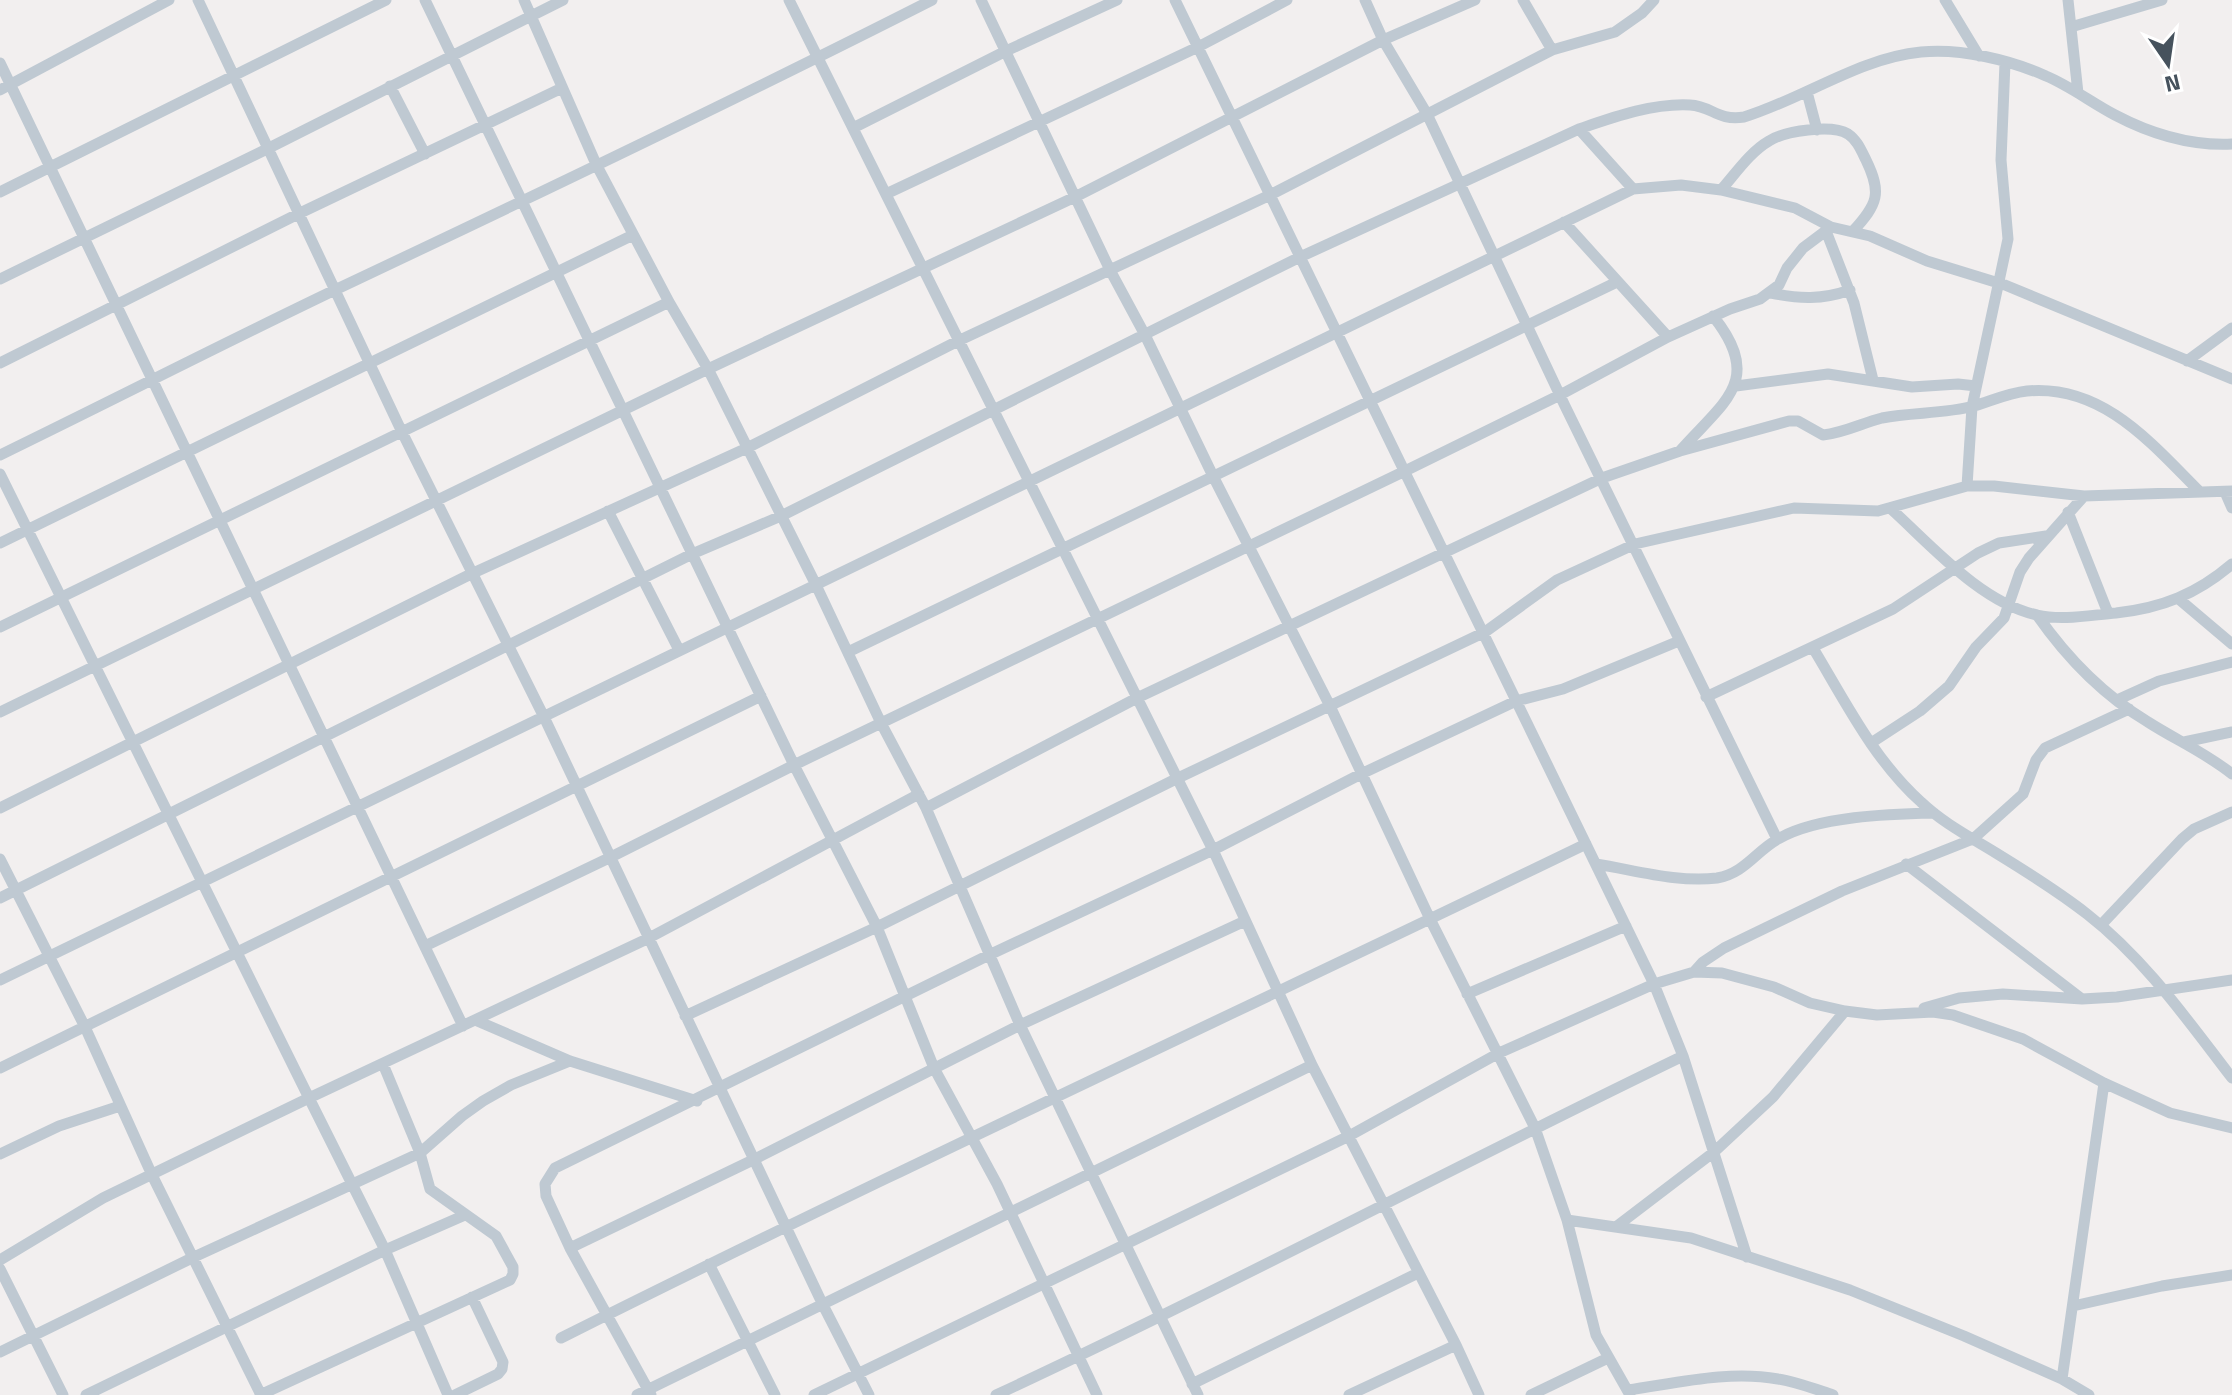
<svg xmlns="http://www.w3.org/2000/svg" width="2232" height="1395" viewBox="0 0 2232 1395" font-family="'Titillium Web',sans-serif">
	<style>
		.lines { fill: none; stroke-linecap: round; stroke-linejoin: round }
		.minor { stroke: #bfc9d2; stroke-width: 11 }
	</style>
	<rect width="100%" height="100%" fill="#f2efef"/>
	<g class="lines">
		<path class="minor" d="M198,0L401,430L544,717L823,1305L869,1395
			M425,0L794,765L877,927L934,1068L997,1184L1097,1395
			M524,0L596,164L669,302L708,369L816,585L881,723L926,808L1020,1025L1198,1395
			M789,0L1213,850L1312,1065L1456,1345L1479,1395
			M981,0L1110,270L1145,335L1213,476L1330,706L1430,919L1535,1128L1567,1220L1596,1335L1630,1395
			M1175,0L1654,984L1683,1056L1747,1257
			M1365,0L1383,40L1427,114L1565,406L1777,839
			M1523,0L1552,50
			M1945,0L1979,56
			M2068,0L2078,93
			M2071,27L2162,0
			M0,63L463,1026
			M390,86L425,154
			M0,90L169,0
			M1807,92L1817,130
			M853,128L1006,51L1117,0
			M1579,129L1633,189
			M1721,190C1736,173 1750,152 1769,141C1784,131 1832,124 1848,134C1857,140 1861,150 1866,160C1882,193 1878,204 1853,231
			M0,192L386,0
			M886,194L1198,47L1287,0
			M1564,222L1668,337
			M1826,231L1854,303L1873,380
			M0,279L269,148L563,0
			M1771,293C1799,299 1822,300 1850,290
			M2187,361L2232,328
			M0,363L298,214L562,88
			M1736,386L1828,374L1912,387L1958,384L1976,386
			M1680,451C1723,402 1765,381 1713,316
			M0,455C113,400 224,343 337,289C536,195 735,100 932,0
			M0,474L309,1098L103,1198L0,1260
			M1967,486L1972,407L2008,239L2001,160L2005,63
			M2225,492L2232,508
			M1890,508C1931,545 1981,603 2037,615C2062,621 2091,615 2116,613C2162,608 2197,594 2232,564
			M608,511L679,650
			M2068,512L2108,613
			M0,543L633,235
			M2180,600L2232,644
			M2037,615C2067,658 2103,695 2148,722C2176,740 2206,753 2232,774
			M0,627L669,302
			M1813,648C1845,701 1874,760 1921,802C1943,823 1970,837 1996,853C2027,872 2059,892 2087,914C2145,959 2188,1021 2232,1078
			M848,652L1617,282
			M1706,697L1893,609L1978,553L1999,543L2046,536
			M2117,700L2159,681L2232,662
			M0,712L708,369L1075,197L1383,40L1475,0
			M2184,742L2232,732
			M1871,743L1920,711L1949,686L1976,647L2004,618L2020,572L2029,558L2084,496
			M0,808L471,574L747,448L958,341L1270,195L1552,50L1615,32L1642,13L1654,0
			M926,808L1137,698L1602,478L1680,451L1789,421H1798L1823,435C1844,433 1862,423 1882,418C1912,412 1944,414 1974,406C1991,401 2008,393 2027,391C2103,384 2152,444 2200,492
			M0,859L85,1027L152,1175L261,1395
			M1596,864C1635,870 1678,883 1717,878C1745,873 1756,851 1778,839C1817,816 1890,814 1934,813
			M1906,864L2082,999
			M0,898L692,554L781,516L1300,257L1579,129C1614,117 1653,103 1690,105C1712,106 1717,121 1744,117C1803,99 1859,58 1921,52C1961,48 2010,60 2046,76C2070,86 2092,103 2115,115C2151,134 2191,146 2232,144
			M2101,925L2182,839L2194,829L2232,812
			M425,946L609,858L794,765L1405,471L1560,395L1668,337L1730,309L1760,299L1779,285L1787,268L1803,248L1831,227
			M1694,972L1703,962L1724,948L1842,891L1973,839L2023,794L2036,760L2045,748L2129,709
			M0,980L1633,189L1681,185L1721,190L1795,208L1831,227L1870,236L1927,261L2005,285L2232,379
			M1467,994L1626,926
			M1924,1008L1959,998L2003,994L2082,999L2117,997L2232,980
			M685,1016L877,927L1176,779L1485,632L1557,580L1635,544L1794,508L1878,511L1967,486H1994L2084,496L2232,491
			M475,1020L570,1061L697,1101
			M0,1068L761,696
			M0,1154L59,1126L120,1106
			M1567,1220L1691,1238L1850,1290L1964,1336L2062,1379L2089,1395
			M1617,1226L1714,1152L1773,1097L1845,1011
			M570,1248L755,1159L1020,1025L1245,921
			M709,1264L775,1395
			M0,1269L63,1395
			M2073,1306L2162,1286L2232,1275
			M561,1338C900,1168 1245,1009 1586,844
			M0,1352L194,1257L420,1153L462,1116L483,1101L511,1085L570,1061
			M2062,1379L2104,1083
			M1192,1384L1418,1273
			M1628,1390C1677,1383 1729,1370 1778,1379C1797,1382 1815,1389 1833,1395
			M86,1395L385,1250L465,1215
			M260,1395L510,1280L513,1274V1267L496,1236L430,1189L420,1153L383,1064
			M448,1395L385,1250L309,1098L647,939L919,794
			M455,1395L498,1374L502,1369L503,1362L472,1297
			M637,1395L1312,1065
			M651,1395L570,1248L546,1196L545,1184L555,1168L989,955L1213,850L1361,774L1516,701L1563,689L1679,641
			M814,1395L1349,1136L1499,1053L1654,984L1694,972L1722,973L1774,987L1810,1003L1845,1011L1877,1015L1933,1012L1953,1015L2023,1039L2104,1083L2170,1113L2232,1128
			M996,1395C1228,1287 1453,1167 1683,1056
			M1349,1395L1456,1345
			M1531,1395L1608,1358"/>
	</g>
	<g transform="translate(2168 64) rotate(167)" stroke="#ffffff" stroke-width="6" paint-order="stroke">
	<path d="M0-6L14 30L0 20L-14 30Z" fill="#46525d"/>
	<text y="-12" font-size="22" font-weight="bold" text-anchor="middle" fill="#46525d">N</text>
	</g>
</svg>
